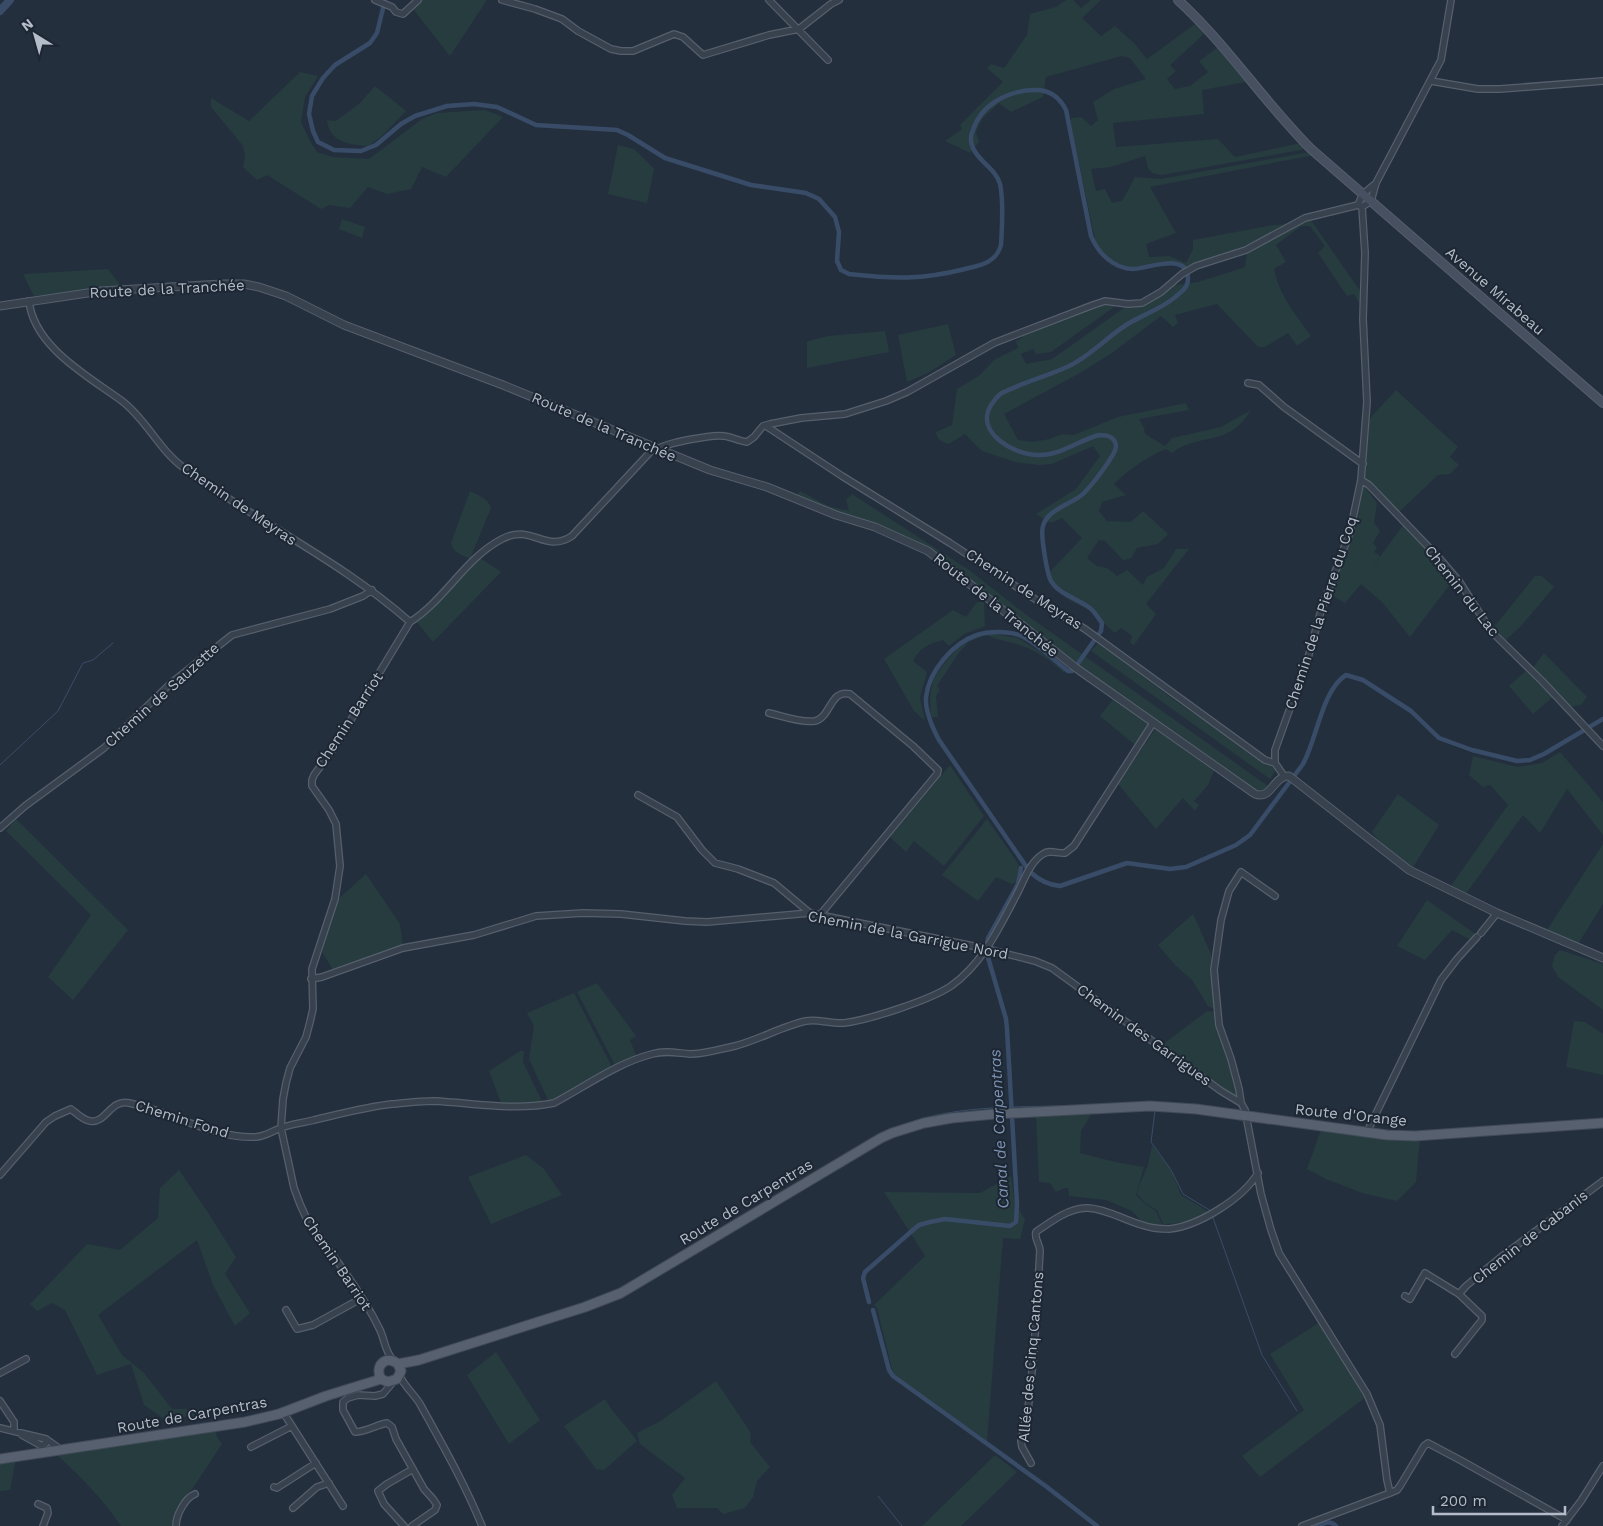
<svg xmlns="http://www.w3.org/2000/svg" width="1603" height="1526" viewBox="0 0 1603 1526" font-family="'Work Sans',sans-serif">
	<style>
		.green { fill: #263c3f }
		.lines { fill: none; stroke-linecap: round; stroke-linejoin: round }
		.stream { stroke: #394c67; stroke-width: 1 }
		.canal { stroke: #394c67; stroke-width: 4.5 }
		.river { stroke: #394c67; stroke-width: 8 }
		.minor-casing { stroke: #565f6c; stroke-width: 8 }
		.tertiary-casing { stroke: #565f6c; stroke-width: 9 }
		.secondary-casing { stroke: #565f6c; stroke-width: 10 }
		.primary-casing { stroke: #414a57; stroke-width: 11 }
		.minor { stroke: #38414e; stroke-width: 5.5 }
		.tertiary { stroke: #38414e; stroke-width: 7 }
		.secondary { stroke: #465061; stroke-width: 8 }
		.primary { stroke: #56606e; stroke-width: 9 }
		.labels { text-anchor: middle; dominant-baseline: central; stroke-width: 4; stroke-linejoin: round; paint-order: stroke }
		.street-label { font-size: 15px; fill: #b4bcc9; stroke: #1d2633 }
		.water-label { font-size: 16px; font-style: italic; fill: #7c92b1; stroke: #1d2633 }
	</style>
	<rect width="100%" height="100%" fill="#242f3e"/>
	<path class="green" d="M421,0H487L450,56L413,9Z
		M1066,0H1073L1081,8L1091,0H1101L1082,18L1101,36L1115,26L1134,43L1147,59L1195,24L1204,34L1170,65L1176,71L1167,79L1175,89L1190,86L1208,72L1199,61L1217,48L1246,82L1202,90L1204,114L1113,123L1116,147L1218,139L1235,157L1301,143L1306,148L1301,150L1162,175C1148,174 1148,169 1145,156L1111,167L1091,169L1096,191L1105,189L1112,203L1122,201L1135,177L1160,179L1310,152L1314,155L1150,187L1176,233L1146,244L1149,257L1169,256L1186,263L1193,249V240L1274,225L1291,224L1248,246L1185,268C1179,265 1173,262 1166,261C1156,261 1145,266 1135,267C1119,269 1104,256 1096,244L1070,121L1072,118L1081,117L1091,126L1098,120L1093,102L1114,89L1146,79L1130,58L1122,56L1046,77L1043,97L1011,112L999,103L982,119L976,132L979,142L970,153L945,141L962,129L960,125L1003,82L987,68L991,64L1004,68L1027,35L1030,14L1056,7Z
		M300,72L318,76L305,97L301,122L311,143L317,152L332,157L369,159L422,119L437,113L485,110L503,117L446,177L422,167L411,189L387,194L368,187L350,208L329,205L321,209L267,175L257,180L243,167L245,157L243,146L211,107V98L249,121Z
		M375,86L406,111L382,136L368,146C350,145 329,142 327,120L336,121L360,103Z
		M618,145L634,149L654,169L647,203L608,194Z
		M342,219L365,227L362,238L339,229Z
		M1310,219L1363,295L1362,307L1354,294L1347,296L1318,253L1325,246L1310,226H1301L1276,245L1286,262L1274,269C1279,295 1296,315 1311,336L1297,346L1288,333L1265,347H1258L1217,304L1175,315L1178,323L1173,327L1161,316L1112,353L1080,373L1004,414L1018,440L1032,442L1050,439L1062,434L1074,435L1118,417L1186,403L1189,410L1139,419L1144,428L1145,434L1165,446L1172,438L1221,427L1251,410C1227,449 1202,431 1172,453L1166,449C1146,457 1130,469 1114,484L1126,495L1102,502L1099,511L1107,521L1131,522L1143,511L1168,534L1158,544L1137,548L1131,558L1123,560L1105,541L1099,540L1087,558L1097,566L1107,568L1117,576L1127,570L1143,585L1147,577L1164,568L1176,549H1189L1146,604L1156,614L1134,645L1130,643L1132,636L1121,628L1115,633C1107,627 1102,620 1095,614C1078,602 1052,597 1048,574L1082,538L1062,518L1051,523L1036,514L1076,489L1100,456L1093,446L1052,464L1039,465L1015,462L982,451L965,434L949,444C941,441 937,440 936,432L952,425L957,389L979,376L994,360L1018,348L1016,341L1022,338L1021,334L1100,302L1117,305L1051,352L1036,354L1033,349L1021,354L1026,364L1052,359L1128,305L1133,306L1174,285L1198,282L1245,267L1247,253Z
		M108,269L122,287L34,296L23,274Z
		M948,324L956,355L928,373L907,382L898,335Z
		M885,331L889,352L807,368V342L809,341L828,336Z
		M1396,390L1458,447L1450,457L1459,465L1450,474L1438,475L1399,512L1365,480L1364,474L1368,422L1373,415Z
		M1363,485L1377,503L1374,523L1380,531L1373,543L1377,548L1374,552L1380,556L1371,569L1404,524L1454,579L1410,637L1382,602L1361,584L1345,603L1331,595L1357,524Z
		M470,491C479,496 488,498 491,508L470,559C462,555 452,552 451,543Z
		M800,491L828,506L849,511L846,500L852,494L969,570L1024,613L1268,786L1264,791L1255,789L1074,664L944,559L796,496Z
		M480,558L501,572L433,642L416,621Z
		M1535,576H1542L1554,587L1521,626L1506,640L1494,627Z
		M984,600L985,626L964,634L949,646L943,640C928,644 921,647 913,661L927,672L920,698L925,721L914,711L884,659L953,610L966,617L976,603Z
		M990,633L1018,638L1039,651L1064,671V673C1053,663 1041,654 1028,648C1014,642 999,641 986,635L968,642L958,654L937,686L940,690L936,696L938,717H931C930,705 929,694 933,682C936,671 956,649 965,643C973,638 981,635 990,633Z
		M1098,643L1181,705L1273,765L1276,770L1270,779L1091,651Z
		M1544,653L1587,697L1581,705L1569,707L1532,669Z
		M1528,669L1554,696L1533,714L1509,686Z
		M1114,698L1151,723L1135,745L1100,716Z
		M1156,728L1212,766L1214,771L1208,785L1194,801L1199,805L1195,811L1183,798L1156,829L1118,784Z
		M1560,752L1603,802V835L1567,789L1540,833L1523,815L1465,895L1450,887L1508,805L1490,785L1483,787L1469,775L1473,756L1517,767L1542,763Z
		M950,765L984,816L944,866L914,841L906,852L890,837Z
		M1398,794L1439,825L1412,869L1389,853L1372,832Z
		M16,819L128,930L73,1000L48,977L91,915L6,831Z
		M987,819L1019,865L1017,882L1012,884L996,877L978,901L942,875Z
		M1603,844V904L1578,944L1547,930Z
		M366,874L400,924L403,947L333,970L321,950L337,900Z
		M1427,900L1477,935L1471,940L1452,930L1425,960L1397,946Z
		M1193,914L1211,954L1214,1009L1208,1006L1192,980L1175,965L1158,945Z
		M1560,950L1603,964V1010L1558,977L1552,966L1555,955Z
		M597,983L636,1036L630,1040L636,1055L617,1065L614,1063L577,992Z
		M574,993L611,1065L610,1068L554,1101L549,1102L529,1059L534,1026L527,1013Z
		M1207,1011L1215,1012L1216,1026L1237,1087L1238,1096L1234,1097L1162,1045Z
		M1574,1021L1585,1022L1603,1034V1075L1566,1067Z
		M520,1051H524L523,1062L541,1099L539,1104L501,1103L489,1071Z
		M1092,1113L1081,1131L1080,1153L1115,1162L1144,1167L1136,1195L1145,1204L1156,1211L1162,1225L1144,1224L1132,1211L1106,1200L1069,1196L1068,1188H1065L1056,1192L1050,1183L1039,1182L1036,1116Z
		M1321,1130L1420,1138L1416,1182L1397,1201L1362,1193L1326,1179L1307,1169Z
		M1152,1145L1171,1170L1181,1195L1209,1212C1195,1219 1179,1225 1163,1224L1157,1210L1145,1203L1137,1194L1139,1186L1148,1165Z
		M526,1155L544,1169L562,1195L491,1224L468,1177Z
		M179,1170L207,1211L236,1257L225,1274L250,1313L235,1326L213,1285L197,1240L98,1315L122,1355L144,1373L172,1409H209V1414L164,1419L144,1405L131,1364L97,1375L65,1310L52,1303L37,1311L30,1304L87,1244L120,1250L158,1218L160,1188Z
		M1011,1176L1015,1204L1025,1219L1020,1239L1003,1238L987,1441L895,1375L892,1369L877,1308L874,1305L925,1256L884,1192L980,1193Z
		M1320,1322L1366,1397L1260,1477L1242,1456L1304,1410L1270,1354Z
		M496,1352L540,1420L509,1444L467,1375Z
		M716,1381L751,1433L750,1442L770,1467L757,1481L753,1497L745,1508L723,1514L717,1508H677L672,1495L685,1478L640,1444L637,1433L659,1422Z
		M605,1399C614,1415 627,1426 637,1441L604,1470L596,1469L564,1426Z
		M215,1430L217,1437L222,1444L195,1485L176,1509L174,1515V1526H121C103,1499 80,1476 56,1454Z
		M995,1455L1017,1472L961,1526H922Z
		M16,1459L10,1490L0,1491V1461Z"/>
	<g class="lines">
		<path class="stream" d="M0,765L58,711L83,663L93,660L113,643
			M1155,1111L1151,1142L1171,1170L1183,1194L1211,1211
			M905,1124C963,1103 1027,1108 1088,1105
			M1212,1215L1262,1355L1297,1411
			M878,1496L902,1526"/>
		<path class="canal" d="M385,0L377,33L370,43L335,65L323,78L312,96L309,114L313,131L318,142L334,150L361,151L376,145L401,124L415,116L447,106L474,104L497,107L536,125L617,130L628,135L665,158L751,185L806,193L819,199L835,217L839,232L837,261L841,270L849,274C894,279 921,280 965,269C981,265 996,263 1001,245C1002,227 1004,202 1000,184C996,169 979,162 973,148C970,141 970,136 973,130C981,105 1007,91 1033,90C1048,89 1059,96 1066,110L1091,236C1098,253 1114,269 1133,269C1147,269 1188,251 1188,279C1188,284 1185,289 1181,292C1166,307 1144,314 1126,325C1106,338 1089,357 1067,367C1047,376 1025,382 1004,392C998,394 995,400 991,405C974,433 1015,455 1038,455C1060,456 1079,440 1099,435C1106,435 1115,436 1116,446C1116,455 1091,486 1084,493C1072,505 1048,508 1043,526C1040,534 1047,571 1050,579C1057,594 1077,598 1090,608C1095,612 1098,618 1102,623L1101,631L1074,669L1072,671H1068C1055,661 1033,640 1019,635C1007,631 989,631 977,635C953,643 929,671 926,697C925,712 932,727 939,740L1030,872C1039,880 1048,885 1060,886L1127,863L1170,869L1186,867L1236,845L1250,835L1303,764C1317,739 1322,690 1346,675L1363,680L1411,711L1439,738L1472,750L1517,761L1530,760L1544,754L1603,719
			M987,945L988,938L1018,884L1021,868
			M869,1302L863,1278L865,1272L913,1230L919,1225L930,1222L945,1219L1010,1226L1016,1222L1017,1204L1007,1029L1006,1019L987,954
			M873,1310L889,1370L893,1376L1047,1487L1097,1526
			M1317,1526C1325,1523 1330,1520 1336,1526"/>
		<path class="river" d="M0,11L10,0"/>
		<g class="minor-casing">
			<path id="minor" d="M375,0L392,7L396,12L403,14L418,0
				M502,0L535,9L562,19L578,31L611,49L621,51H633L674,34L683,37L703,55L769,35L799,29L831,4L839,0
				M769,0L828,60
				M1431,81L1478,89H1500L1603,81
				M1358,205L1363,194L1375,184
				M29,301C34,347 88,376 122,401C146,419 159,450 184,468C257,522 341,561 410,622
				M1248,383L1259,385L1284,407L1363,464
				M766,426L842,476L950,543L1038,601L1085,629L1265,760L1275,763
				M658,449C666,443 713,434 724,436C732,437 739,441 747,442L754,437L763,426L770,424L801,418L845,414L886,401L907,392L994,343L1093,305L1105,301L1128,304L1142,303L1161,292L1182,274L1196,266L1246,250L1305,218L1358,205L1362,207L1371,201L1376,183L1441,60L1451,0
				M1361,480L1369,485L1441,560L1459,581L1491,631L1542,681L1603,746
				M769,713C782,716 801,723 815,721C831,717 830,689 850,694L913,746L938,770L937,774L820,915
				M1284,776L1275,763V750L1308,658L1322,607L1350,532L1361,480L1367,402L1363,319L1365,253L1362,207
				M638,795L677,817L702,850L715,863L738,869L774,883L810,913
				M0,828L25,806L104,748L170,684L232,635L330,609L363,596L372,590
				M1481,933L1497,913
				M311,979L322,977L403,948L474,935L536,916L583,913L621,914L685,921L707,922L810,913L983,948L1035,961L1052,968L1221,1091L1241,1103L1245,1110L1261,1194L1271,1230L1279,1253L1367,1394L1380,1425L1387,1480L1390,1493L1302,1526
				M1241,1103L1239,1089L1231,1059L1219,1025L1214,970L1221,920L1229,891L1241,872L1275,896
				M1367,1132L1441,980L1457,959L1477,937
				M0,1175L46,1122L55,1116L71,1109C76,1113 83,1120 90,1121C106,1124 110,1099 129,1103C171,1111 212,1139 256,1137C266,1136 272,1131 281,1128C291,1124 303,1123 314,1120C340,1114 365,1107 392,1104C405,1103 420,1101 434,1101C473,1103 515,1111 554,1103C586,1086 617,1063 652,1054C665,1050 677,1053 690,1054C705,1054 720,1049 735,1046C759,1040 782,1026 806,1021C818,1019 831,1024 844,1023C869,1020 930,1000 951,986C983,963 999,928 1017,894C1024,881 1029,863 1043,854C1050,849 1057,854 1065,853L1074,846L1153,723
				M1405,1296L1410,1299L1425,1273L1459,1294L1466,1286L1501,1257L1603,1181
				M286,1310L297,1329L313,1325L362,1298
				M1455,1354L1482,1320V1316L1459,1294
				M393,1360C384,1350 385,1339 379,1328C362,1293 333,1255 309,1224L300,1204L294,1188L281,1128L283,1099L286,1083L290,1068L306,1037L310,1022L313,1009L312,969L335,899L340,866L336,824L329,810L312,786V780L314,775L334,748L410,622C445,600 465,558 502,539C532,523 545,554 572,536L654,448
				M0,1373L26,1359
				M400,1376C404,1386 414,1394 420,1404C442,1444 465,1484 482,1526
				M393,1382L383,1394L375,1396L358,1395L348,1398L343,1402V1410L355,1432C366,1432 376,1425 387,1423L392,1427L396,1439L424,1489L433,1499L437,1505L435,1510L412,1526
				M0,1401L14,1422V1431
				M283,1412L343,1506
				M0,1428L46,1439L60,1449
				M22,1435L42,1446L46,1443V1439
				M251,1447L292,1426
				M1031,1463L1022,1447L1021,1441L1028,1410L1034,1352L1040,1251C1040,1244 1034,1239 1036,1232C1050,1222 1070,1207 1088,1208C1107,1209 1124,1220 1142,1225C1150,1228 1161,1229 1169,1229C1199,1226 1243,1198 1258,1173
				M274,1487L277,1488L316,1463
				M1390,1493L1397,1490L1400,1486L1424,1446L1428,1443L1460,1460L1567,1520
				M38,1504L47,1508L48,1513L43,1526
				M293,1508L317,1487L329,1483
				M176,1526C176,1515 185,1498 195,1494
				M404,1526L384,1504L378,1491L387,1484L413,1469
				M1562,1526L1581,1501L1603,1466"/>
		</g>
		<g class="tertiary-casing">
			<path id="tertiary" d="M0,306L101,291L222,284H244L259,287L286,296L344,325L503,385L710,470L767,487L836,515L875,527L928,551L1076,668L1255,794C1272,800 1273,776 1289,776L1409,870L1497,913L1603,958"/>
		</g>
		<g class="secondary-casing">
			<path id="secondary" d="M1178,0C1227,45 1264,102 1311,149L1603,403"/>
		</g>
		<g class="primary-casing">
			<path id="primary" d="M398,1364L401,1371L397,1379L388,1382L381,1379C374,1366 386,1354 398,1364L419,1360L585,1307L621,1293L881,1138L892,1133L924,1123L952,1118L995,1114L1150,1106L1196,1109L1387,1135L1415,1136L1603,1123
				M0,1459L245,1422L279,1414L326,1396L381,1379"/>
		</g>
		<use href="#minor" class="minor"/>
		<use href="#tertiary" class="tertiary"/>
		<use href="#secondary" class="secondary"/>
		<use href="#primary" class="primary"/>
	</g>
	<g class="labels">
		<g class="street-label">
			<text transform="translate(167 289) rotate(-3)">Route de la Tranchée</text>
			<text transform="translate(1495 291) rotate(41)">Avenue Mirabeau</text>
			<text transform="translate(604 427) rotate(23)">Route de la Tranchée</text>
			<text transform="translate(239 504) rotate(34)">Chemin de Meyras</text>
			<text transform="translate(1024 589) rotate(33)">Chemin de Meyras</text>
			<text transform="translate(1462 591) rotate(52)">Chemin du Lac</text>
			<text transform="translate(996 605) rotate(39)">Route de la Tranchée</text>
			<text transform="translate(1321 613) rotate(-72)">Chemin de la Pierre du Coq</text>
			<text transform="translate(162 695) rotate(-42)">Chemin de Sauzette</text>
			<text transform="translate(349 720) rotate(-57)">Chemin Barriot</text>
			<text transform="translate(908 935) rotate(11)">Chemin de la Garrigue Nord</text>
			<text transform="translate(1144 1035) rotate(36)">Chemin des Garrigues</text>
			<text transform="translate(1351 1115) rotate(6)">Route d'Orange</text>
			<text transform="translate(182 1119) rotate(17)">Chemin Fond</text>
			<text transform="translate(746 1202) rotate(-31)">Route de Carpentras</text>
			<text transform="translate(1530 1237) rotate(-38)">Chemin de Cabanis</text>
			<text transform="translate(337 1263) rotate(56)">Chemin Barriot</text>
			<text transform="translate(1031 1357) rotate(-85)">Allée des Cinq Cantons</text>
			<text transform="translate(192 1415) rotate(-10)">Route de Carpentras</text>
		</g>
		<g class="water-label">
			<text transform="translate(999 1129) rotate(-93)">Canal de Carpentras</text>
		</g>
	</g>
	<g transform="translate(35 35) rotate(323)" stroke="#1d2633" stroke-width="4" paint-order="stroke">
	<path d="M0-4L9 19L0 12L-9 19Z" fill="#b4bcc9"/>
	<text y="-8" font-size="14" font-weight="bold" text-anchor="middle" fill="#b4bcc9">N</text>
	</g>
	<path d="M1433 1506v8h132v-8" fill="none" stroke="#b4bcc9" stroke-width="2.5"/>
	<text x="1440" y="1506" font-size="15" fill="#b4bcc9" stroke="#1d2633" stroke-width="4" paint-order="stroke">200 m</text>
</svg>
